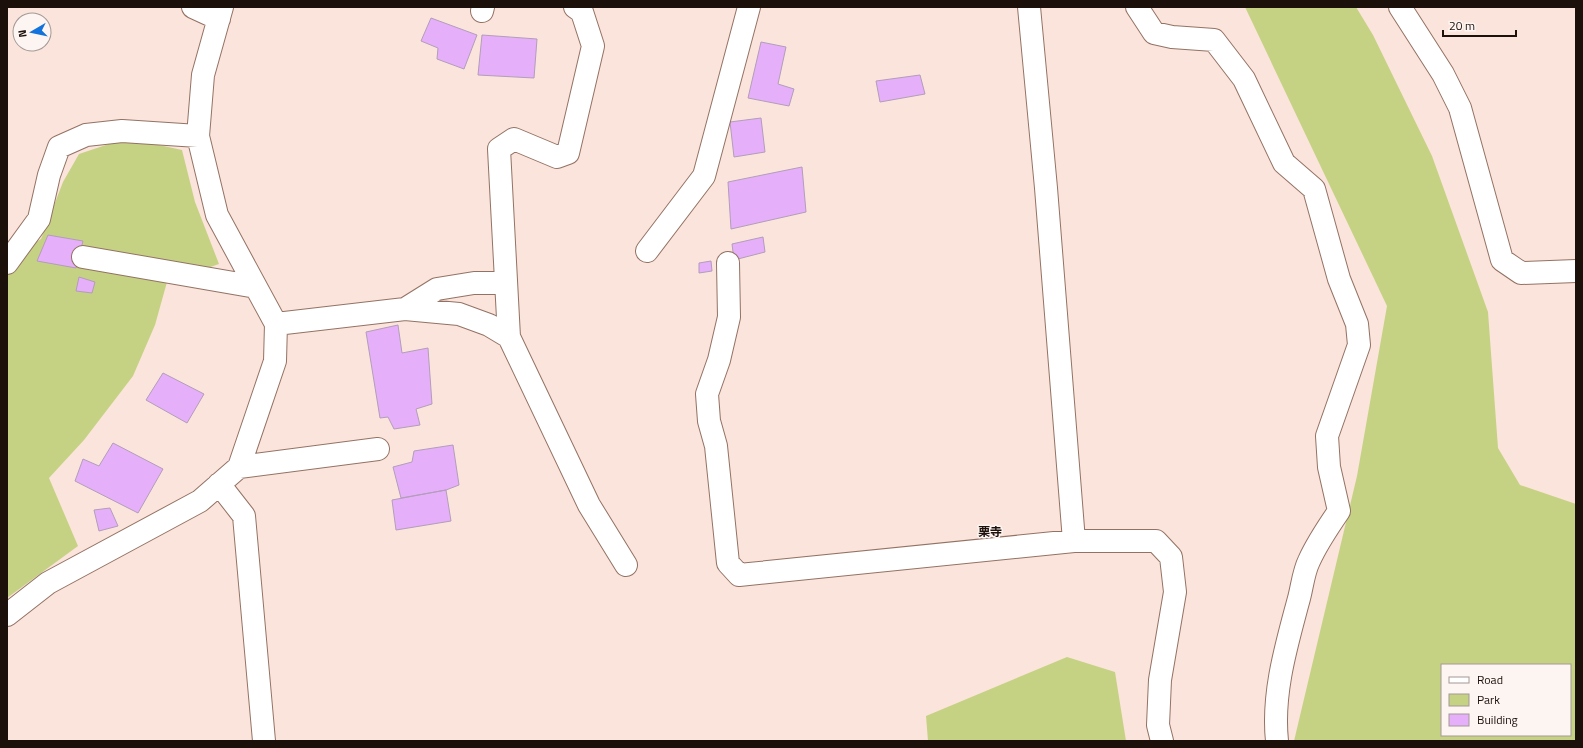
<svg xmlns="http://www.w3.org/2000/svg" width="1583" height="748" viewBox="0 0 1583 748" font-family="'Titillium Web','Noto Sans JP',sans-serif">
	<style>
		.green { fill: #c6d283; fill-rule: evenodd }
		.building { fill: #e5b0f9; stroke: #b29dba }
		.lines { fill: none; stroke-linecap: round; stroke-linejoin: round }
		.minor-casing { stroke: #937264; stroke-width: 24 }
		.minor { stroke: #fff; stroke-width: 22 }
		.labels { text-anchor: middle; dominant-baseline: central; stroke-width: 3; stroke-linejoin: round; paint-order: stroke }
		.quarter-label { font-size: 12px; font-weight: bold; fill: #1c100b; stroke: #fdf5f2 }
	</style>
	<rect width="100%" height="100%" fill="#fbe4db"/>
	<path class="green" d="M1245,7H1356L1373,35L1432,156L1488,312L1498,448L1520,485L1576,504V741H1294L1357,476L1387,306ZM1442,665H1570V735H1442Z
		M127,138L182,150L195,202L219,264L167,282L155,325L133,376L84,440L49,478L78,546L7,598V259L41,239L63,182L79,154Z
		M1067,657L1115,672L1126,741H928L926,716Z"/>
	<path class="building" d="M431,18L477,35L464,69L437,59L438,48L421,41Z
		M482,35L537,39L534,78L478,75Z
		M761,42L786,47L778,84L794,89L789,106L748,98Z
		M920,75L925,94L880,102L876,81Z
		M761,118L765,152L734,157L730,122Z
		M802,167L806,212L731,229L728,182Z
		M48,235L83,241L76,268L37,261Z
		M763,237L765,252L734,260L732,244Z
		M711,261L712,271L699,273V263Z
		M79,277L95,282L92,293L76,291Z
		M398,325L402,353L428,348L432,404L416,409L420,425L394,429L388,417L380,418L366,332Z
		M163,373L204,394L187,423L146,400Z
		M113,443L163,469L138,513L75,481L83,459L99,466Z
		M453,445L459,485L446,490L401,498L393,467L412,462L414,451Z
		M446,490L451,521L396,530L392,500Z
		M110,508L118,526L99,531L94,510Z"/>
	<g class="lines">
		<g class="minor-casing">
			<path id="minor" d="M193,7L219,19
				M575,7L582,12L593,46L568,153L557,157L514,139L499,149L509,337L589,505L626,565
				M1029,7L1046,188L1074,541H1156L1171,557L1175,592L1160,680L1158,725L1162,741
				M1137,7L1154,33L1172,37L1214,40L1244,79L1284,163L1314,189L1339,279L1357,324L1359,345L1327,436L1329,467L1339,511C1328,527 1317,543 1309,561C1303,573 1302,589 1298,602C1286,647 1272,694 1277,741
				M1400,7L1443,74L1460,108L1502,260L1521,273L1576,271
				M482,11L483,7
				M647,251L704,176L749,7
				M83,257L256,287
				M7,263L39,219L49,175L59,147L86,135L122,131L198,136
				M728,263L729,317L719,360L707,394L709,421L716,446L728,563L739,575L1074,541
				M405,309L437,289L474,283H505
				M276,324L405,309L459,314L489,325L509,337
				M239,467L378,449
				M219,484L244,516L264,741
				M7,615L48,583L200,501L239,467L275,361L276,324L217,215L198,136L203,75L222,7"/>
		</g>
		<use href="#minor" class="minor"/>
	</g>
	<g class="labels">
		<g class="quarter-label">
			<text x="990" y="531">栗寺</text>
		</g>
	</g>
	<rect width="1583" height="748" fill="none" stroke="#1c100b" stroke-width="16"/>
	<rect x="1441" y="664" width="130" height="72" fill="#fdf5f2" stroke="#a39996"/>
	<rect x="1449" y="677" width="20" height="6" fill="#ffffff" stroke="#a39996"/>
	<text x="1477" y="684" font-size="12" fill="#1c100b">Road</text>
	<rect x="1449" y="694" width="20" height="12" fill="#c6d283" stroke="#a39996"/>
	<text x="1477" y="704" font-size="12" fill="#1c100b">Park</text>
	<rect x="1449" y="714" width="20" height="12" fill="#e5b0f9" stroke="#a39996"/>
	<text x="1477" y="724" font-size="12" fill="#1c100b">Building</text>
	<g transform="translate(32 32) rotate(261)"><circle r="19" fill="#fdf5f2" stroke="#a39996"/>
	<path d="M0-3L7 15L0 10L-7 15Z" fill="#1173db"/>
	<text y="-6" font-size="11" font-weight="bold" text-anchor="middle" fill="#1c100b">N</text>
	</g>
	<path d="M1443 30v6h73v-6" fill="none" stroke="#1c100b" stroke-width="2"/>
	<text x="1449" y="30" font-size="12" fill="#1c100b" stroke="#fdf5f2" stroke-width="3" paint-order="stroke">20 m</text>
</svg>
